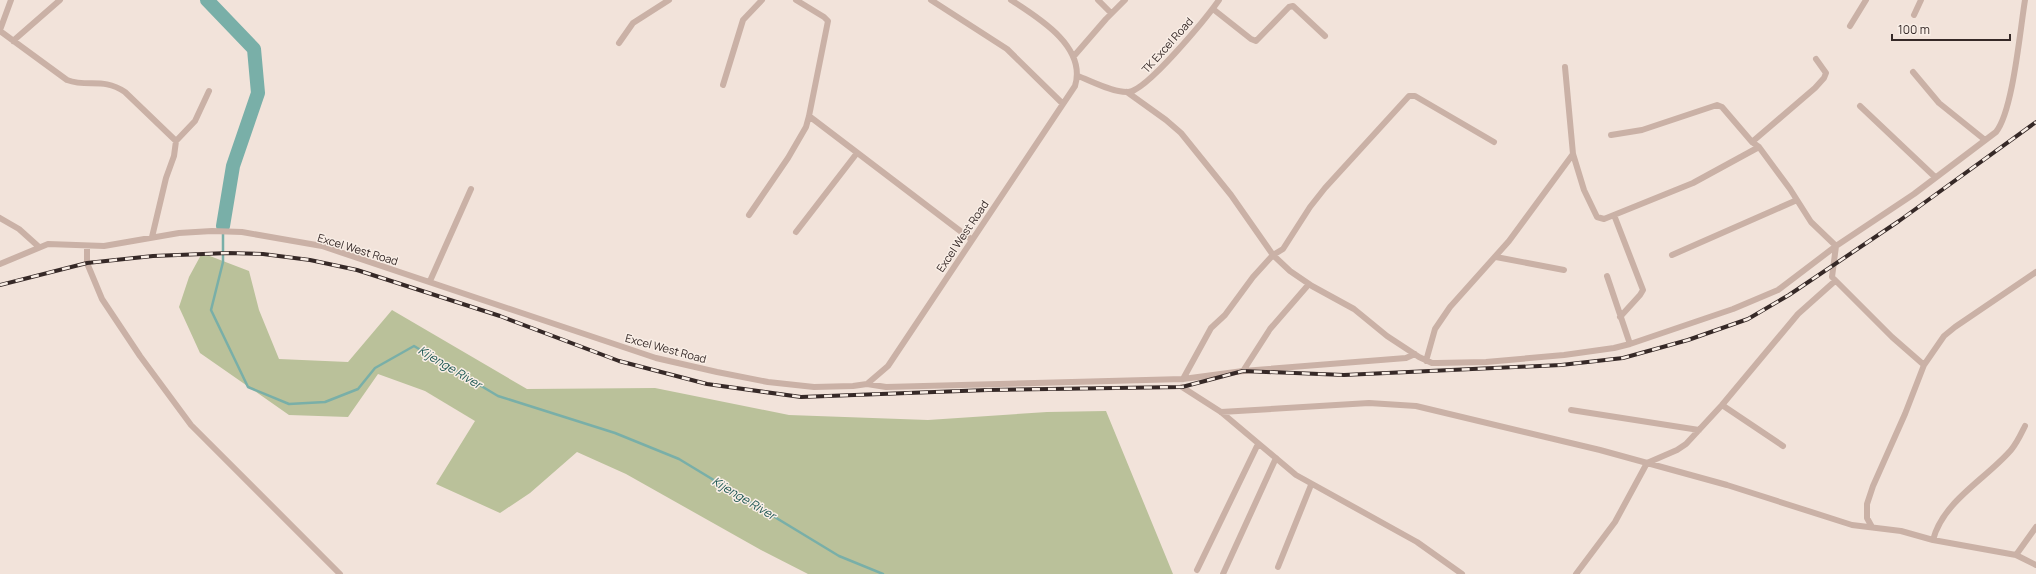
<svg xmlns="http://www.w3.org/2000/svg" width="2036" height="574" viewBox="0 0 2036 574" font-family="Manrope,sans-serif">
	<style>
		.green { fill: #bac19a }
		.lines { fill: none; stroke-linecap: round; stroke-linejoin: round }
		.stream { stroke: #79afa8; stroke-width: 2.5 }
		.river { stroke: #79afa8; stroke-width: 14 }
		.minor { stroke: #cab1a6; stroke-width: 6 }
		.rail-casing { stroke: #362927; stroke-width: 4 }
		.rail { stroke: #f9eee6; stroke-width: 2.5; stroke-dasharray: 8; stroke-linecap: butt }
		.labels { text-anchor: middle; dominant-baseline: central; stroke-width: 3; stroke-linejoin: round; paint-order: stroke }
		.street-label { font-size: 11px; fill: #362927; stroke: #f9eee6 }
		.water-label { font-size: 12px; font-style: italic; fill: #1c5752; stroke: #f9eee6 }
	</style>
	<rect width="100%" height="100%" fill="#f2e3da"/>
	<path class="green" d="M202,253L249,271L259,310L279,359L348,362L392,310L527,389L655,388L789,415L928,420L1047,412L1106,411L1173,574H808L761,550L626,474L577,452L530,493L500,513L436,484L475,421L425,391L378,374L348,417L289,415L200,353L179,307L189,277Z"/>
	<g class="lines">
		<path class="stream" d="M223,226V262L211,310L248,387L289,404L325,402L358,389L375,368L414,346L498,396L615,433L679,459L839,556L883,574"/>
		<path class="river" d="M207,0L254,49L258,93L233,166L223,226"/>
		<path class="minor" d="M931,0L1007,49L1063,104
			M1098,0L1111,13
			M1213,9L1251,39L1256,41L1289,7L1293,6L1325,36
			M1914,15L1921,0
			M1850,26L1866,0
			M0,30L11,0
			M0,31L67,80C89,88 102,77 125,92L176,141L174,156L166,178L152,237
			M13,41L60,0
			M619,43L633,23L669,0
			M1074,56L1106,19L1125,0
			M1913,72L1939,103L1985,140
			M1078,76C1091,81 1114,93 1128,92C1146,92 1207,17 1219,0
			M723,85L743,20L762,0
			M1127,92L1166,120L1181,133L1231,195L1273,255L1290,271L1312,286L1354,309L1387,336L1419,357L1432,363H1437L1486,362L1564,355L1614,348L1630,344L1733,309L1778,290L1836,246L1914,194L1996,132C2013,111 2020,30 2025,0
			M1860,106L1935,177
			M809,116L972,240
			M1611,135L1642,130L1717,105L1722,107L1752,142L1759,147L1790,189L1811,222L1836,246L1832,277L1892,337L1924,365
			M176,141L195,121L209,91
			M1752,142L1815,88L1824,78L1826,73L1816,59
			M1573,154L1584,190L1597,217L1604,219L1693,183L1759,147
			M749,215L788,158L806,127L809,116L828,21L824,17L796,0
			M1614,215L1643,290L1640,295L1620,317
			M0,218L19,229L39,247
			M796,232L857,153
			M87,246V263L102,299L140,356L191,425L340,574
			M1672,255L1797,200
			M1496,257L1564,270
			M0,264L48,244L104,246L179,233L212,231L242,232L322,246L656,358L717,372L768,382L814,387L853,386L867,384L888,366L1075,86C1087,47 1039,18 1011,0
			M1607,276L1630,344
			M430,281L471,189
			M1426,361L1435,329L1450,307L1509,241L1573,154L1565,67
			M1243,371L1270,329L1309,284
			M1183,379L1211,328L1225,315L1253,277L1273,255L1283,249L1310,207L1325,188L1409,96H1415L1494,142
			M867,384L886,387L1183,379L1243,371L1406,358L1415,354
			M1182,387L1221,412L1296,475L1417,542L1462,574
			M1722,405L1783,446
			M1571,410L1699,430
			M1221,412L1369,403L1416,406L1600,450L1727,485L1852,525L1901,531L1933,540L2016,555L2036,565
			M1872,527L1867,518V504L1873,486L1905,414L1924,365L1944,336L1955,327L2036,272
			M1933,540C1943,501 1986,479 2011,450C2017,443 2021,434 2025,426
			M2016,555L2036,527
			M1278,567L1311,485
			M1197,570L1258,444
			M1223,574L1276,458
			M1576,574L1615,522L1647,463L1677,450L1686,444L1722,405L1798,314L1835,281"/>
		<g class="rail-casing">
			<path id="rail" d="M0,285L87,263L153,256L228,253L263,254L310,260L357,270L500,316L619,361L707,384L801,397L988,390L1182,387L1243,371L1344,375L1561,365L1623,358L1688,340L1748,319L1789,295L1899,221L2036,122"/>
		</g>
		<use href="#rail" class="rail"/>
	</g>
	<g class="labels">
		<g class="street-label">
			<text transform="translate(1167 45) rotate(-48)">TK Excel Road</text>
			<text transform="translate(962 236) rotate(-56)">Excel West Road</text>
			<text transform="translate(358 249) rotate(17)">Excel West Road</text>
			<text transform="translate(666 348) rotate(15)">Excel West Road</text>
		</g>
		<g class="water-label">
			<text transform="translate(450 367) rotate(31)">Kijenge River</text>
			<text transform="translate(744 498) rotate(31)">Kijenge River</text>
		</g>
	</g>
	<path d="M1892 34v6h118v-6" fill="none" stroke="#362927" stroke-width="2"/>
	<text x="1898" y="34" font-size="12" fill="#362927" stroke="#f9eee6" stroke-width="3" paint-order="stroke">100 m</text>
</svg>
